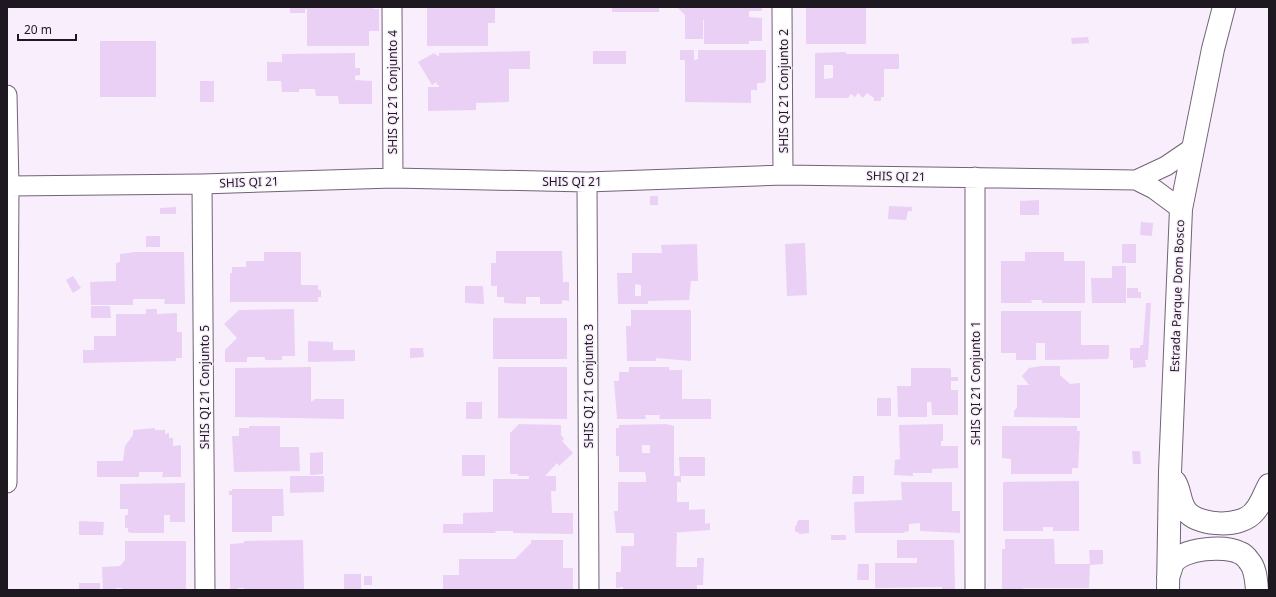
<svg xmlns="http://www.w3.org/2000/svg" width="1276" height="597" viewBox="0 0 1276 597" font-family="'Noto Sans',sans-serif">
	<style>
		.building { fill: #ead0f5; fill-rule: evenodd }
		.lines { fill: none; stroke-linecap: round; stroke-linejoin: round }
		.minor-casing { stroke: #726378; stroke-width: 21 }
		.primary-casing { stroke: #726378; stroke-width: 24 }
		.minor { stroke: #fff; stroke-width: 19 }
		.primary { stroke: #fff; stroke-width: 22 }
		.labels { text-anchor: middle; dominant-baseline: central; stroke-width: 3; stroke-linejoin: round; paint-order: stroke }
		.street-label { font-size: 12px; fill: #1e1820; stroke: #f8eefc }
	</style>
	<rect width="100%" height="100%" fill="#f8eefc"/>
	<path class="building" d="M290,7H373V9H379V31H369V46H307V9H305V13H290Z
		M427,7H495V23H488V46H427Z
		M612,7H659V12H612Z
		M677,7H762V11H749V17L762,18V41H749V44H704V20H703V39H685V15Z
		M806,7H866V44H806Z
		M1088,37L1089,43L1072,44L1071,38Z
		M100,41H156V97H100Z
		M680,50H694V60L698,59V50H766V80L764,83H757V90H751V103L685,102V60H680Z
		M530,51V69H509V102L476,103V110L428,111V87H439V85H437V82L432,85L418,62L434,53L439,57V53Z
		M593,51H626V64H593Z
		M846,52V54H899V69H884V97H881V101H874V98L867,93L863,98L858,93L855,97L851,94L848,98H815V53ZM824,65H833V78L824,79Z
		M355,53V68H360V75L355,76V80L372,81V104H339L338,96H316L315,89H299V92H282L281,81H267V62H282V54Z
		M200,81H214V102H200Z
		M650,196H658V205H650Z
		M1039,200V215H1020V201Z
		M889,206L912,207V211H908L906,220L888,219Z
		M176,207V214H160V208Z
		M1141,222L1153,223L1152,236L1140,235Z
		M146,236H160V247H146Z
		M805,243L807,295L787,296L785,244Z
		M697,244L698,281H691L689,300L648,301V304H618L617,273H632V253H662L661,245ZM635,284L641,285V296H635Z
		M1122,244H1136V263H1122Z
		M496,251H562L563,282H569V301L562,300V304H540V297H526V304L504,303V297H497V286H491V263H496Z
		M135,252H184L185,304H164L165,299H133V305H91L90,282L116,281V263L120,262V254Z
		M264,252H301V285H318V290H321V297H318V302H230V273H232V267H246V261H264Z
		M1025,252H1064V261H1085V303H1042V300H1031L1032,303H1001V261H1025Z
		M1112,266H1126V303H1092L1091,278H1112Z
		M73,276L81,288L73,293L66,280Z
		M465,286H483L484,304L465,303Z
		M1127,288H1138V292H1141V298H1127Z
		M1146,303H1151L1148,360H1145L1146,367L1133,368V360H1130V348H1140V345H1143Z
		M91,306H110L111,318H91Z
		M146,309H157V314L177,313V332H182V358H176V361L83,363V350H94V336H116V314H146Z
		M294,309L295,356H282V360H265V357H247V362H225V350L237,338L224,324L239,310Z
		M631,310H691V361L656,358V361H627L626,326H631Z
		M1001,311H1081V345H1109V357L1107,359L1045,360V343H1036V360H1016V353H1001Z
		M493,318H567V359H493Z
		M308,341L333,342V350H355V361L308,362Z
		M410,348H423L424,357L410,358Z
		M1041,366H1060V375L1070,384L1080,383V418L1014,417V411L1017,408V385H1029L1022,376L1029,368Z
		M311,367V402L315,399H344V419L235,417V368Z
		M498,367H567V419L498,418Z
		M629,367H669V370H682V399H711V419H659L660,415H645L646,419H617L614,381H619V372H629Z
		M911,368H949L951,369V377H958V381H951V390H958V415H932L931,402H927V417H898L897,386H911Z
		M877,398H891V416H877Z
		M466,402H482V419H466Z
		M519,424L561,425V435L564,439L562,441L573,453L559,466L557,463L545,476H556V491H551L552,513H573V534L513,533V531H495L496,533H443V524H463V513L493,512V479H529V476H518V474H510V433Z
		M666,424L674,426V476H680L679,457H705V476H681V482H677V502H689V510L705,509V524L710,523V530L672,533H677L676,567H697V558H704L703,585H697V590H623V587L616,588V572H621V546H634V533H616L614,511H618V482H646V476L645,472H619V456H616V428H619V425ZM642,445H650V453H642Z
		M943,424V441H941V446H958V468L932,469V473H913V476L894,475L895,460L900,459L899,425Z
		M249,426H280V447H299L300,471L234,472L232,436H239V428H249Z
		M1002,426H1077V431H1080L1078,468H1072V474H1011V459L1002,458Z
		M155,428V430H165V434L169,433V438H173V446L181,445V477H162L163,472H139V477H97V461H123L125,446L133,435V430Z
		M1132,451H1140L1141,464H1133Z
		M323,452V474L310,475V453Z
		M462,455H485V476H462Z
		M290,476H324V492L290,493Z
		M853,476H864V494H852Z
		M1079,481V531H1053V527H1043V531H1003V482Z
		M901,482H952V511H960V533L920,531V523L909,524V531L902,533H855L854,502L902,500Z
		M185,483V522H170V515H164V533H132L128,532V528H125V515H128V509H120V484Z
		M232,489H283L284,516H272V532H232V495H229V491H232Z
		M799,520H809V533L799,534L798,532H795V526L797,525V522Z
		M79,521L104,522L103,535H79Z
		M831,535H846V540H831Z
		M1005,539H1054L1055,564H1090L1089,588H1023V590H1002V549H1005Z
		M303,540L304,589L244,590V588H238V590H230V544L244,543V541Z
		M531,540H563V568H573V590H443V575H459V559H515L531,543Z
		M897,540H954L955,589H942V587L875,588V563H917V558H897Z
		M125,541H186V590H122V588H116V590H103L102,567L120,566L125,560Z
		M1089,550H1103V564L1090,565Z
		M858,564H869V580H857Z
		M344,574H361V590H344Z
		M364,576H372V585H364Z
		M79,583H100V590H79Z"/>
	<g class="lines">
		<g class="minor-casing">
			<path id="minor" d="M392,7L393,178
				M782,7L783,175
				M7,95L9,186L7,483
				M975,177V590
				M1136,180L1166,166L1191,149
				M587,182L589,590
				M202,184L205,590
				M9,186L202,184L393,178L587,182L783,175L1136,180L1154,189L1181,209"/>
		</g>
		<g class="primary-casing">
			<path id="primary" d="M1175,482C1181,491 1179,505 1188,513C1201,526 1241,528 1254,512C1261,505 1264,494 1269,485
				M1168,577C1170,573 1171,567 1173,563C1183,548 1225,545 1240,553C1243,554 1247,558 1249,561C1256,569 1256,580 1257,590
				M1168,590L1170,472L1181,209L1213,49L1224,7"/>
		</g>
		<use href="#minor" class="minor"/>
		<use href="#primary" class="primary"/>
	</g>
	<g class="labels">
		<g class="street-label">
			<text transform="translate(783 91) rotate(-90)">SHIS QI 21 Conjunto 2</text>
			<text transform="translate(392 92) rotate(-90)">SHIS QI 21 Conjunto 4</text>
			<text transform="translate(896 176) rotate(1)">SHIS QI 21</text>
			<text x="572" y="181">SHIS QI 21</text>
			<text transform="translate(249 182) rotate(-2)">SHIS QI 21</text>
			<text transform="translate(1177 296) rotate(-88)">Estrada Parque Dom Bosco</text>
			<text transform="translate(975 383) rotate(-90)">SHIS QI 21 Conjunto 1</text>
			<text transform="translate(588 386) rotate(-90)">SHIS QI 21 Conjunto 3</text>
			<text transform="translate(204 387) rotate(-90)">SHIS QI 21 Conjunto 5</text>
		</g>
	</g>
	<rect width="1276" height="597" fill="none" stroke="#1e1820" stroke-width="16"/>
	<path d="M18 34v6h58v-6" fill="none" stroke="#1e1820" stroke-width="2"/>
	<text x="24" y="34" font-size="12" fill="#1e1820" stroke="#f8eefc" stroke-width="3" paint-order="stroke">20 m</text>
</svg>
